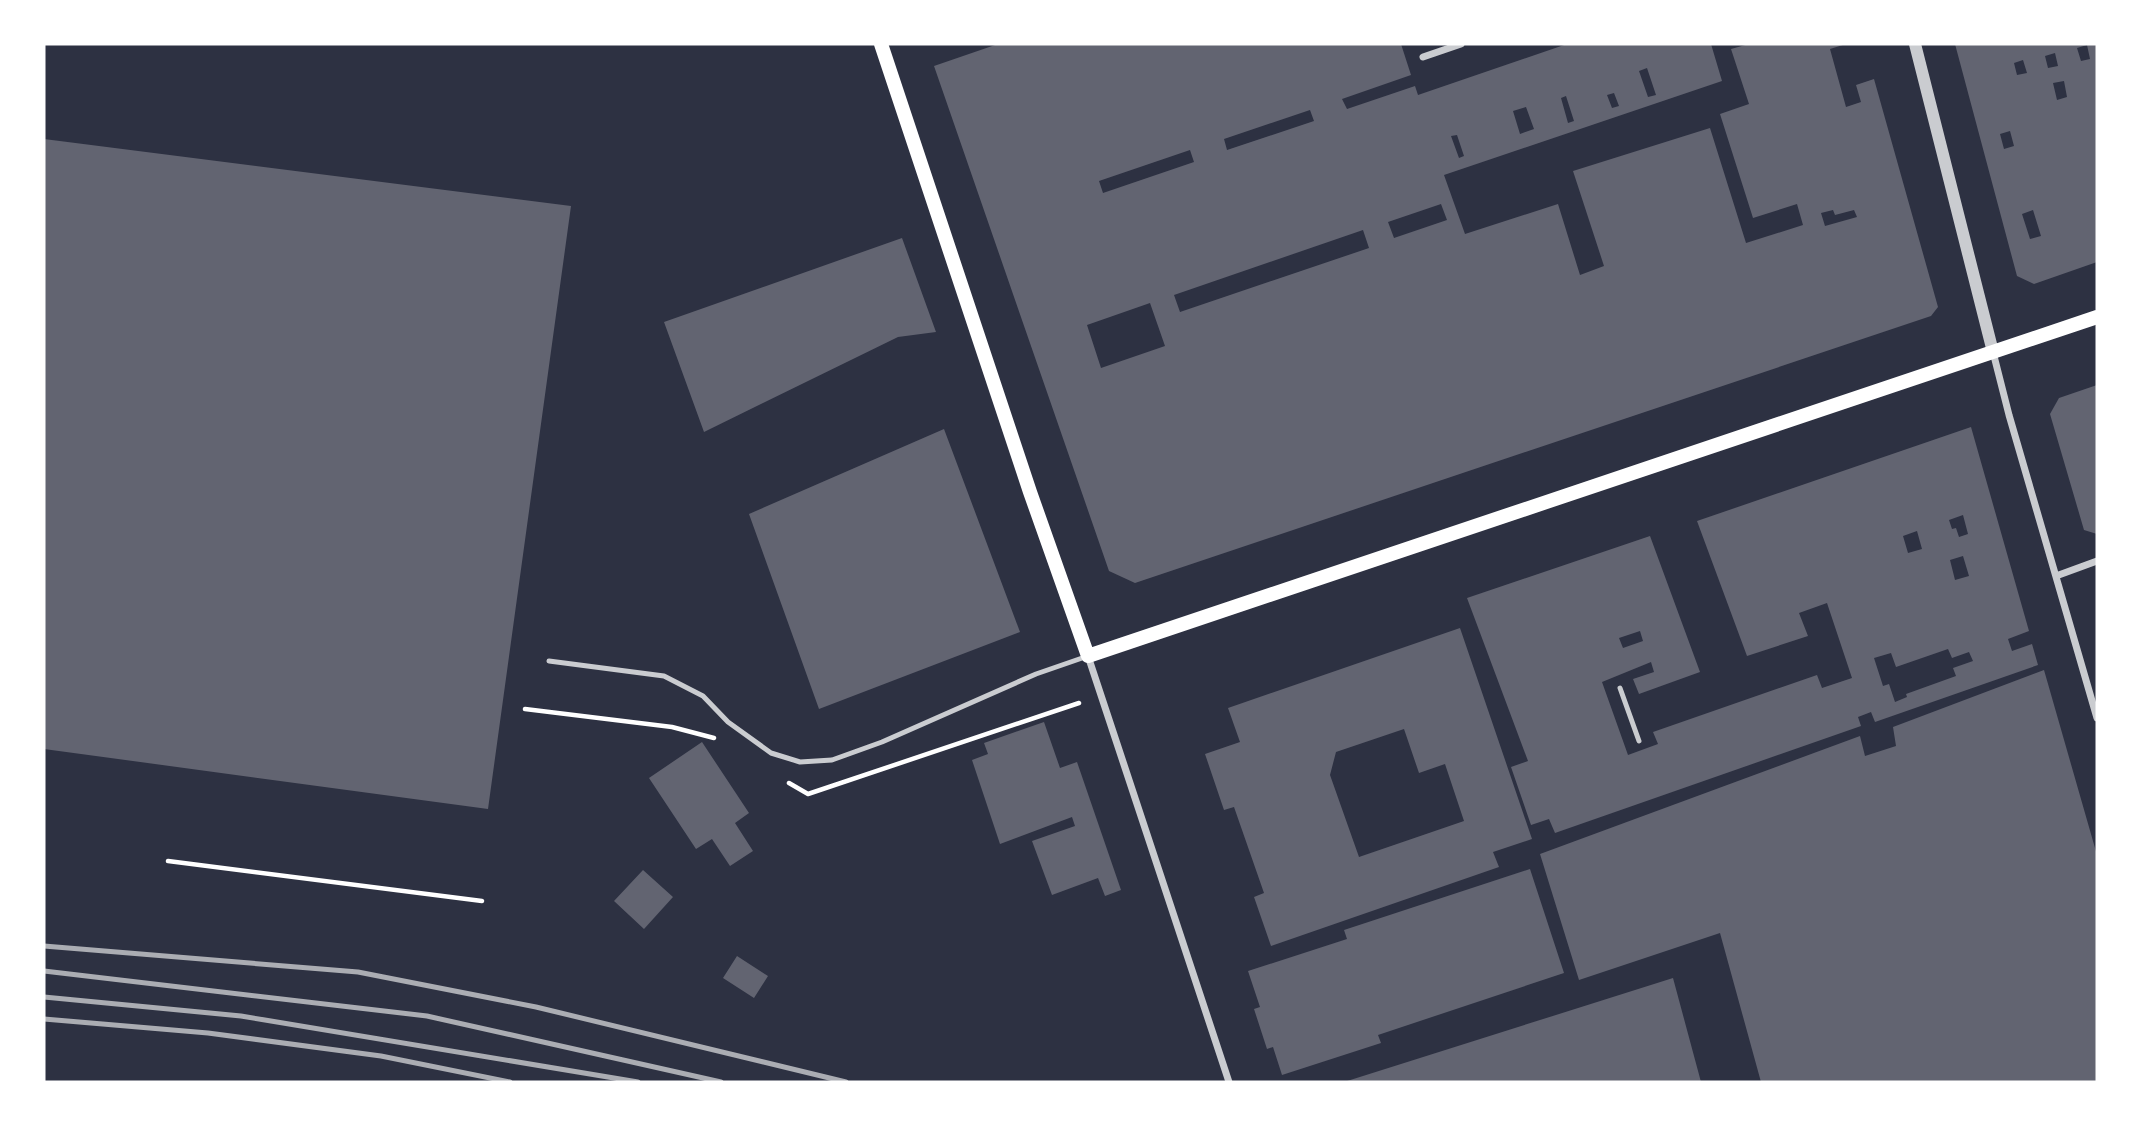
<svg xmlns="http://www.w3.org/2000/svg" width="2141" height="1126" viewBox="0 0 2141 1126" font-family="Cabin,sans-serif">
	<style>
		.building { fill: #626471; fill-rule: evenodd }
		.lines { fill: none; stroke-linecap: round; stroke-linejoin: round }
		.path { stroke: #fff; stroke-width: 4.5 }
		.service { stroke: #caccd0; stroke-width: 5 }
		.minor { stroke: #caccd0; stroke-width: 7 }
		.tertiary { stroke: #caccd0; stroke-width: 12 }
		.secondary { stroke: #fff; stroke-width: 14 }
		.rail { stroke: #abadb3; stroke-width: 5 }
	</style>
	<rect width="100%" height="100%" fill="#2d3142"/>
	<path class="building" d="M998,44H1401L1411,75L1342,99L1347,109L1415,86L1418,95L1567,44H1711L1722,81L1444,175L1465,234L1558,204L1580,275L1604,266L1573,171L1710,128L1746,243L1803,225L1797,204L1753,218L1720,114L1749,104L1731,49L1749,44H1846L1830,49L1846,107L1861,102L1856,85L1874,79L1938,307L1931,316L1135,583L1109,571L934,66ZM1647,68L1656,95L1648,97L1639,71ZM1614,93L1619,106L1612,108L1607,95ZM1566,96L1574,121L1568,123L1561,98ZM1526,107L1534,129L1520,134L1513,111ZM1310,110L1314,121L1227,150L1224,139ZM1457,135L1464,156L1459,158L1451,136ZM1190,150L1194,162L1103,193L1099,181ZM1441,204L1447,220L1394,238L1388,222ZM1833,210L1835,215L1854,210L1857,217L1825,226L1821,213ZM1363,230L1369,248L1180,312L1174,295ZM1150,303L1165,346L1101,368L1087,325Z
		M1955,44H2097V262L2034,284L2017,276ZM2087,45L2090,59L2081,61L2077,48ZM2055,53L2058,66L2048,68L2045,56ZM2023,60L2027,73L2017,75L2014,63ZM2064,81L2067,97L2057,100L2053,83ZM2010,131L2014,146L2004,149L2000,134ZM2033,210L2041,236L2030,239L2022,214Z
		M44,139L571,206L488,809L44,749Z
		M902,238L936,332L898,337L704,432L664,322Z
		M2097,385V534L2084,530L2050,414L2059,398Z
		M1971,427L2029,631L2008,639L2012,651L2032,644L2038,665L1875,722L1871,712L1858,717L1861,726L1555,833L1549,819L1531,825L1511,767L1528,761L1467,598L1650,536L1700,672L1639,694L1633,679L1654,672L1651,662L1602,682L1628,755L1658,744L1653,732L1817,675L1822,688L1852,678L1827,603L1799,613L1808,636L1747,656L1697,521ZM1963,515L1968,534L1959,537L1956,528L1952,529L1949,520ZM1917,531L1922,549L1908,553L1903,536ZM1963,556L1969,576L1955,580L1950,560ZM1640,631L1643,641L1623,648L1619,638ZM1948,649L1952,658L1969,652L1973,661L1953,668L1956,676L1906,694L1907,697L1895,702L1889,684L1883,686L1874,658L1891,653L1896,667Z
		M944,429L1020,632L819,709L749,514Z
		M1460,628L1532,839L1493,852L1499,867L1271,946L1254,897L1264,893L1234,807L1224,810L1205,754L1240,742L1228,708ZM1404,729L1419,773L1445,764L1464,821L1359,857L1330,775L1336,752Z
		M2044,670L2097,855V1082H1761L1720,933L1579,980L1540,854L1860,736L1865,756L1896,746L1893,727Z
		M1044,722L1060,768L1077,762L1121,890L1105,896L1098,878L1052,895L1032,841L1075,826L1072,817L1000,844L972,760L988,754L984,743Z
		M702,742L749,813L735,823L753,851L730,866L712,839L696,849L649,778Z
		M1530,869L1564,973L1378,1035L1381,1043L1282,1075L1273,1047L1267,1049L1254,1009L1260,1007L1248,971L1347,939L1344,930Z
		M643,870L673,897L644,929L614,901Z
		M737,956L768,976L754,998L723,978Z
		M1673,978L1701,1082H1344Z"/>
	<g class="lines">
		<path class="path" d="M525,709L672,727L714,738
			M789,783L808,794L1079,703
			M168,861L482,901"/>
		<path class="service" d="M549,661L664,676L703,696L728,722L771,753L800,762L832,760L882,742L1036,674L1088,656
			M1620,688L1639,741"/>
		<path class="minor" d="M1423,57L1461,44
			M1993,352L2009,415L2097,718
			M2056,576L2097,561
			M1088,656L1229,1082"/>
		<path class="tertiary" d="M1915,44L1993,352"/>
		<path class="secondary" d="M881,44L1030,492L1088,656L2097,317"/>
		<path class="rail" d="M44,946L358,972L536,1007L846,1082
			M44,971L427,1016L721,1082
			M44,997L241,1016L638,1082
			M44,1019L208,1033L381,1056L510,1082"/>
	</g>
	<rect width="2141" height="1126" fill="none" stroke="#ffffff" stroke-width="91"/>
</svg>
